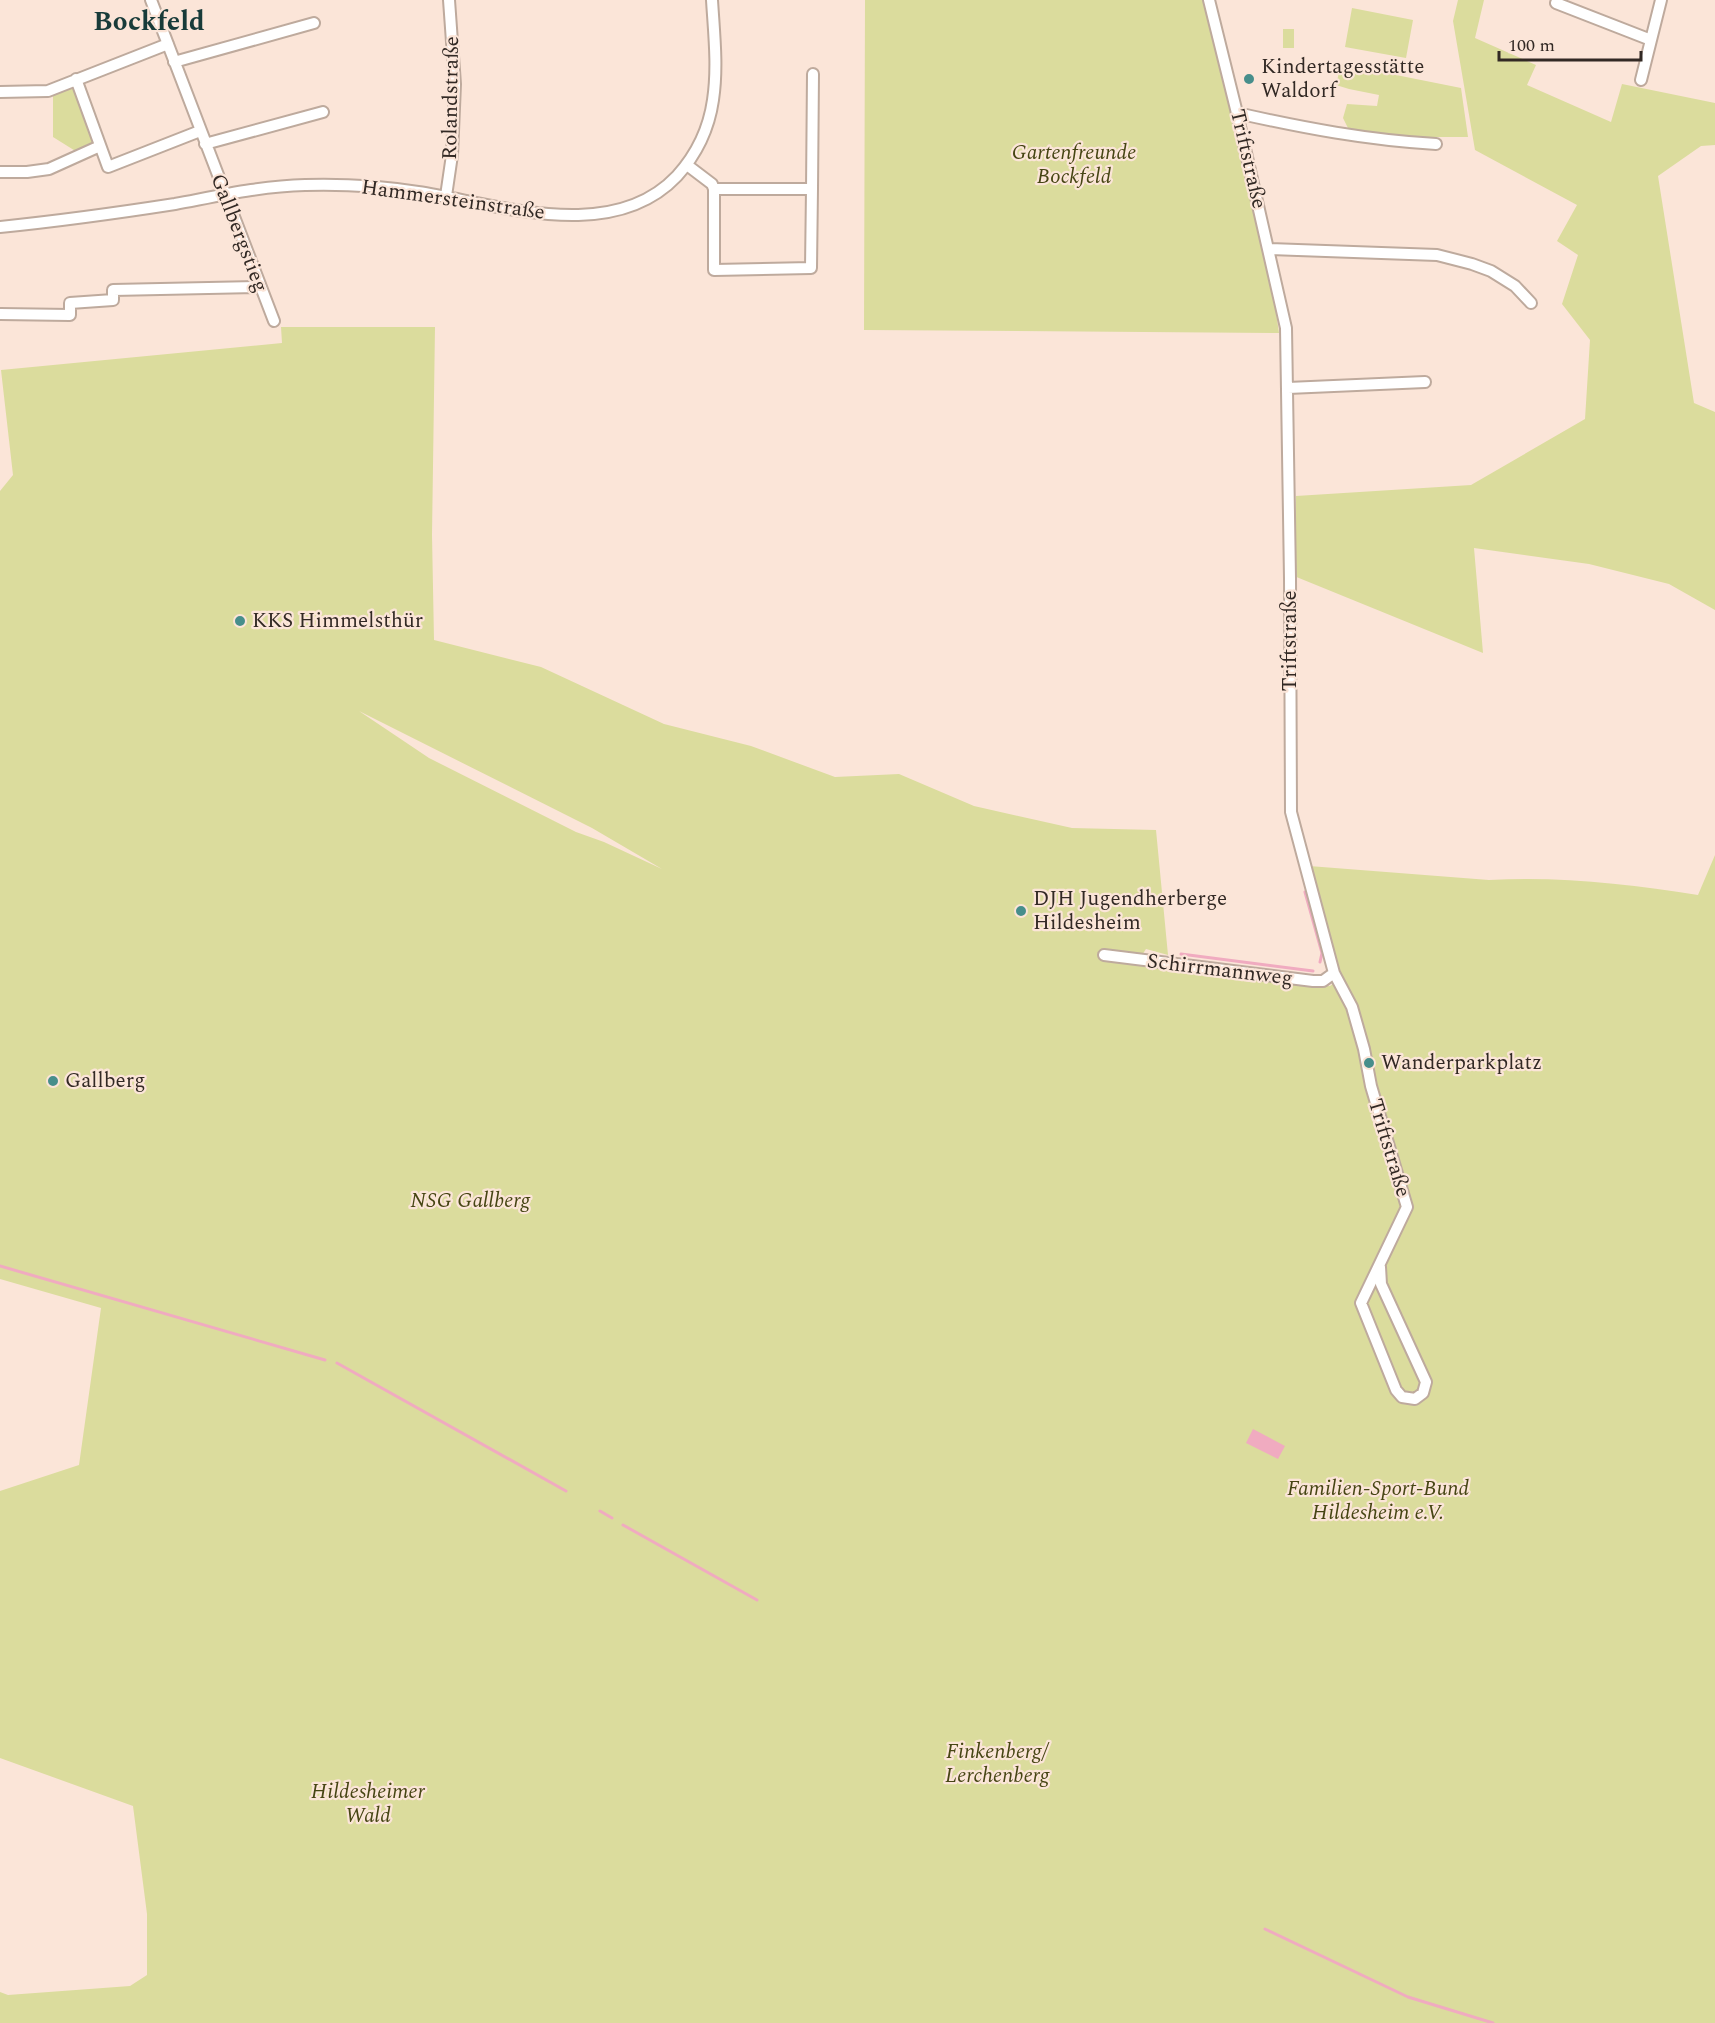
<svg xmlns="http://www.w3.org/2000/svg" width="1715" height="2023" viewBox="0 0 1715 2023" font-family="Spectral,serif">
	<style>
		.green { fill: #dbdc9d; fill-rule: evenodd }
		.water { fill: #f0abc0 }
		.lines { fill: none; stroke-linecap: round; stroke-linejoin: round }
		.stream { stroke: #f0abc0; stroke-width: 3 }
		.minor-casing { stroke: #beaa9d; stroke-width: 14 }
		.minor { stroke: #fff; stroke-width: 10 }
		.poi-dot { fill: #478e8b; stroke: #fbe5d8; stroke-width: 2 }
		.labels { text-anchor: middle; dominant-baseline: central; stroke-width: 4.5; stroke-linejoin: round; paint-order: stroke }
		.poi-label { font-size: 21px; fill: #322924; stroke: #fbe5d8; text-anchor: start }
		.street-label { font-size: 21px; fill: #322924; stroke: #fbe5d8 }
		.park-label { font-size: 21px; font-style: italic; fill: #464513; stroke: #fbe5d8 }
		.district-label { font-size: 27px; font-weight: bold; fill: #183b39; stroke: #fbe5d8 }
	</style>
	<rect width="100%" height="100%" fill="#fbe5d8"/>
	<path class="green" d="M865,0H1203L1267,250L1279,333L864,330Z
		M1458,0H1484L1475,38L1536,65L1527,85L1611,122L1622,84L1715,103V145L1701,146L1658,176L1694,403L1715,412V610L1669,584L1589,564L1474,548L1483,653L1294,576L1296,496L1471,485L1585,419L1590,340L1562,304L1578,255L1557,241L1577,205L1475,150L1453,21Z
		M1352,8L1413,20L1406,58L1345,47Z
		M1283,29H1294V48H1283Z
		M1341,64L1461,88L1468,137H1413L1349,130L1343,118L1347,104L1377,106L1379,95L1349,89L1336,85Z
		M72,86L95,144L77,152L53,137V94Z
		M281,327H435L432,535L434,640L541,667L664,724L751,746L835,777L899,774L974,806L1072,828L1156,830L1168,955L1146,949L1136,964L1330,986L1341,977L1309,866L1489,880C1559,876 1630,884 1698,895L1715,855V2023H0V1992L8,1995L130,1986L147,1975V1914L133,1806L0,1758V1491L79,1465L101,1308L0,1279V491L13,475L1,370L282,343ZM359,711L592,828L662,869L604,842L576,832L429,758Z"/>
	<path class="water" d="M1253,1429L1285,1446L1278,1459L1246,1443Z"/>
	<g class="lines">
		<path class="stream" d="M1305,892L1322,953L1320,962
			M1181,954L1313,971
			M0,1266L325,1360
			M337,1363L566,1491
			M600,1511L612,1518
			M623,1525L757,1600
			M1265,1929L1408,1997L1493,2023"/>
		<g class="minor-casing">
			<path id="minor" d="M151,0L274,321
				M1209,0L1236,109L1286,328L1290,578L1291,812L1334,973L1352,1007L1364,1049L1371,1086L1407,1207L1361,1303L1396,1390L1402,1397L1415,1399L1423,1393L1426,1382L1381,1284L1380,1267
				M1556,3L1651,40
				M174,62L314,23
				M76,79L108,167L200,131
				M1641,80L1661,0
				M0,92L48,91L168,44
				M1237,113C1304,128 1367,140 1436,144
				M205,144L323,112
				M687,165L712,184L714,189V270L811,268L812,189H714
				M0,172H27L49,169L100,146
				M812,189L813,74
				M446,196L452,155L455,84L449,0
				M0,227C59,221 117,213 175,204C218,196 261,186 305,185C342,184 381,186 418,192C498,204 612,245 677,176C696,155 709,128 713,100C718,67 714,33 712,0
				M1269,249L1437,255L1472,264L1491,271L1515,286L1531,303
				M0,314L70,315V303L113,300V290L260,287
				M1288,388L1425,382
				M1104,955L1313,981H1323L1334,973"/>
		</g>
		<use href="#minor" class="minor"/>
	</g>
	<g class="poi-dot">
		<circle cx="1249" cy="79" r="6"/>
		<circle cx="240" cy="621" r="6"/>
		<circle cx="1021" cy="911" r="6"/>
		<circle cx="1369" cy="1063" r="6"/>
		<circle cx="53" cy="1081" r="6"/>
	</g>
	<g class="labels">
		<g class="poi-label">
			<text x="1261" y="67">Kindertagesstätte<tspan x="1261" dy="24">Waldorf</tspan></text>
			<text x="252" y="621">KKS Himmelsthür</text>
			<text x="1033" y="899">DJH Jugendherberge<tspan x="1033" dy="24">Hildesheim</tspan></text>
			<text x="1381" y="1063">Wanderparkplatz</text>
			<text x="65" y="1081">Gallberg</text>
		</g>
		<g class="street-label">
			<text transform="translate(451 98) rotate(-89)">Rolandstraße</text>
			<text transform="translate(1248 159) rotate(77)">Triftstraße</text>
			<text transform="translate(453 200) rotate(8)">Hammersteinstraße</text>
			<text transform="translate(239 233) rotate(69)">Gallbergstieg</text>
			<text transform="translate(1290 641) rotate(-90)">Triftstraße</text>
			<text transform="translate(1220 970) rotate(7)">Schirrmannweg</text>
			<text transform="translate(1389 1148) rotate(73)">Triftstraße</text>
		</g>
		<g class="park-label">
			<text x="1074" y="153">Gartenfreunde<tspan x="1074" dy="24">Bockfeld</tspan></text>
			<text x="470" y="1201">NSG Gallberg</text>
			<text x="1378" y="1489">Familien-Sport-Bund<tspan x="1378" dy="24">Hildesheim e.V.</tspan></text>
			<text x="997" y="1752">Finkenberg/<tspan x="997" dy="24">Lerchenberg</tspan></text>
			<text x="368" y="1792">Hildesheimer<tspan x="368" dy="24">Wald</tspan></text>
		</g>
		<g class="district-label">
			<text x="149" y="22">Bockfeld</text>
		</g>
	</g>
	<path d="M1499 51v9h142v-9" fill="none" stroke="#322924" stroke-width="3"/>
	<text x="1508" y="51" font-size="18" fill="#322924" stroke="#fbe5d8" stroke-width="4.5" paint-order="stroke">100 m</text>
</svg>
